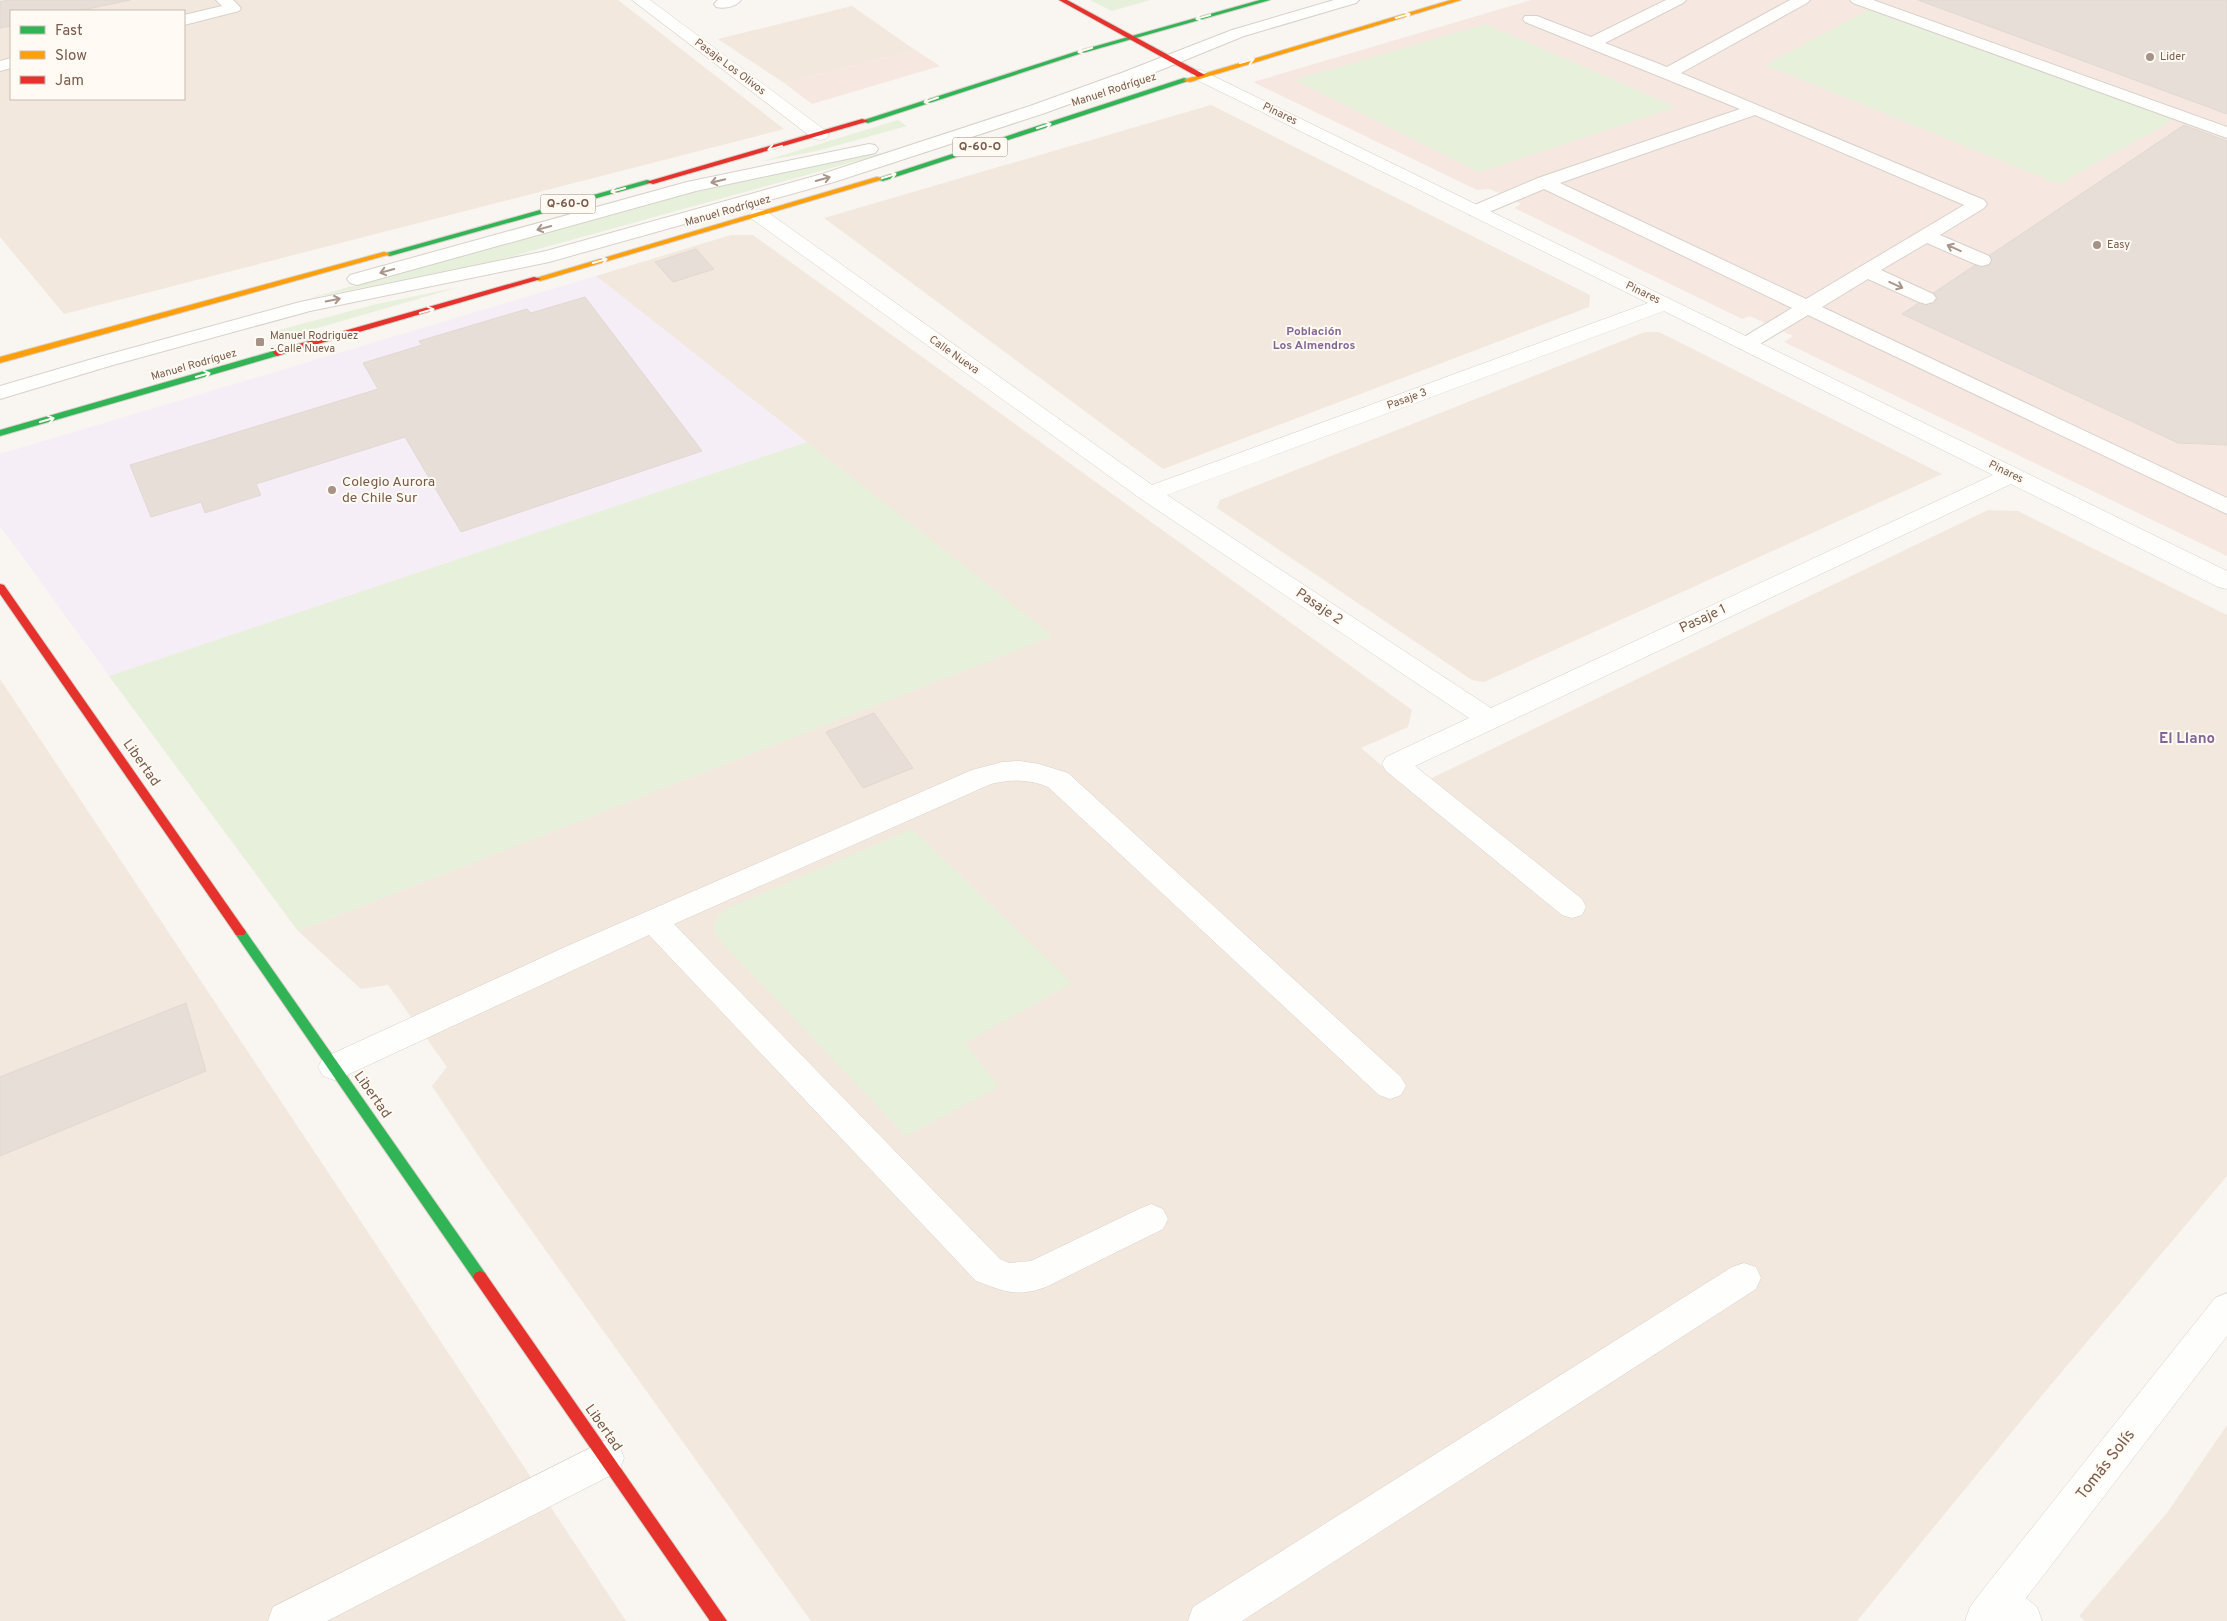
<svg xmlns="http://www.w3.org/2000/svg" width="2227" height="1621" viewBox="0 0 2227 1621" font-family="Overpass,sans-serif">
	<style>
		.residential { fill: #f2e8de; fill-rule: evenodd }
		.commercial { fill: #f6e8e1 }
		.education { fill: #f6eef6 }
		.green { fill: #e7f0db }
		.building { fill: #e6ded7; stroke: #e2d8d2 }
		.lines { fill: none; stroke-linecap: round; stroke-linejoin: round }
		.lane-casing { stroke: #d7d1cb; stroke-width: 2 }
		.street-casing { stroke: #d7d1cb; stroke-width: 1 }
		.fast-casing { stroke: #d9d2cb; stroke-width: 2 }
		.slow-casing { stroke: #d9d2cb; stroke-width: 2 }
		.jam-casing { stroke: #d9d2cb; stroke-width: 2 }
		.lane { fill: #fefefd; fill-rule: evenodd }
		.street { fill: #fefefd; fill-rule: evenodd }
		.fast { fill: #30b455; fill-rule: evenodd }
		.slow { fill: #ff9f0a; fill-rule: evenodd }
		.jam { fill: #e5322d; fill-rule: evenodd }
		.oneway { stroke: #fffaf3 }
		.oneway2 { stroke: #a8958b }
		.poi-dot { fill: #a69286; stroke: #fffaf3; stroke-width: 2 }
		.labels { text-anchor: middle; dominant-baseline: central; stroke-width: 4; stroke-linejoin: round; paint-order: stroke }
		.far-poi-label { font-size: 11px; fill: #7a5c4d; stroke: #fffaf3; text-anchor: start }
		.far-street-label { font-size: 11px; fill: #7a5c4d; stroke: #fffaf3 }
		.shield { fill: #fffaf3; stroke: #a28b7f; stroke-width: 1 }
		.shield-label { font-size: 12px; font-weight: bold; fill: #7a5c4d }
		.far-neighbourhood-label { font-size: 12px; font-weight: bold; fill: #846695; stroke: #fffaf3 }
		.poi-label { font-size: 14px; fill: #7a5c4d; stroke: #fffaf3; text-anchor: start }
		.street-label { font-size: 14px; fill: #7a5c4d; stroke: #fffaf3 }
		.neighbourhood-label { font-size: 15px; font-weight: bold; fill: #846695; stroke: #fffaf3 }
		.near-street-label { font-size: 16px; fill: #7a5c4d; stroke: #fffaf3 }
	</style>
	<rect width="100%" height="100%" fill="#f9f5f0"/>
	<path class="residential" d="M0,0H618L784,129L64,314L0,237ZM11,11H184V99H11Z
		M852,6L915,50L784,83L718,39Z
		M1211,105L1590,295L1589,307L1163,469L824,218Z
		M731,235H753L1412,710L1408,727L1361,748L1409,789L1988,510L2018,511L2227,615V1176L2038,1400L1857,1621H811L486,1167L432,1086L447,1067L388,985L361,989L298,931L1052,636L596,276Z
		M1645,332H1659L1942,474L1484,682L1472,680L1217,508L1220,500Z
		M0,679L552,1509L626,1621H0Z
		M2227,1425V1621H2085L2079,1616L2167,1513Z"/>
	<path class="commercial" d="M1531,0H2227V556L1784,342L1793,336L1750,316L1742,319L1514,208L1521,204L1507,197L1490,189L1477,190L1253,82Z
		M915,50L940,66L812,104L784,83Z"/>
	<path class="education" d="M596,276L807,442L109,676L0,526V454Z"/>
	<path class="green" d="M1090,0H1150L1112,11Z
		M1868,10L2175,119L2059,184L1765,65Z
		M1486,24L1676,107L1479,172L1295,80Z
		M898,120L907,126L817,151L760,162Z
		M886,153L495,261L310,298L623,210L773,173L859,156Z
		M459,287L283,338L279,330L373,305Z
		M807,442L1053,636L298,931L109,676Z
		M912,829L1072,983L965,1043L999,1087L906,1136L715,935C713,923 716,916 726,909Z"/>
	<path class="building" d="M8,0H130L78,11H11V26L0,28V2Z
		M1918,0H2227V114Z
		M2184,125L2227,141V445L2178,443L1902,314Z
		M696,249L714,269L673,282L655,262Z
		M585,297L702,451L461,532L405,437L256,484L261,495L205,513L201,502L151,517L130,465L378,389L363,363L422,345L419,341L527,309L531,313Z
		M874,713L913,768L863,788L826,732Z
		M186,1003L206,1071L0,1156V1077Z"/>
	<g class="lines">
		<g class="lane-casing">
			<path id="lane" d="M216,0H233L241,8L239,11L184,25V15L222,6Z
				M718,0H741C736,7 724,9 716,7L714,4Z
				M1334,0H1359L1356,3L1244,36L1136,80L1042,114L834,182L549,262L310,311L113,365L0,399V386L99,357L300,302L546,251L822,174L1030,106L1124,72L1232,30Z
				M1666,0H1686L1683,3L1605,43L1667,67L1790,0H1810L1807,3L1681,73L1984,200L1987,204L1984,208L1940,235L1989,256L1991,260L1989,264L1982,266L1975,264L1927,243L1881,270L1933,294L1936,298L1933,302L1926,304L1919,302L1868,279L1822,307L2227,498V514L1808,315L1753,348L1746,350L1739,348L1736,344L1739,340L1792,308L1544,189L1482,215L1476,216L1470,215L1467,211L1470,207L1538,178L1740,109L1525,22L1523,19L1525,16H1537L1591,37ZM1755,115L1964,205L1806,299L1560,183Z
				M1850,0H1873L2227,127V138L1853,3Z
				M11,58V68L0,71V61Z
				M869,144L875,145L878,149L875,153L696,191L357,285L350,283L347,279L350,275L687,182Z"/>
		</g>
		<g class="street-casing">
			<path id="street" d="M632,0H650L826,131L829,135L826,139L820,140L814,139Z
				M1201,70L2227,571V589L2218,587L2011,484L1415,766L1582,899L1586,907L1582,915L1572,918L1562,915L1386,771L1382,764L1386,757L1469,718L1141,499L752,219L749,215L752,211L759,209L766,211L1152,485L1648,303L1195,79L1192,75L1195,71ZM1664,311L1993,475L1491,708L1167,495Z
				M1020,761L1039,764L1068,773L1401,1077L1406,1086L1401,1095L1390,1099L1379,1095L1048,787C1029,779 1011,779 991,784L674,924L1000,1259L1009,1263L1031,1261L1139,1209L1151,1204L1163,1209L1168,1219L1163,1229L1046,1287C1016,1298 1004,1291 976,1281L649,935L345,1076L334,1080L323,1076L318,1067L323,1058L565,947L972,770L1002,762Z
				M1744,1263L1756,1267L1761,1278L1756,1289L1242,1621H1188L1193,1607L1732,1267Z
				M2227,1293V1336L2026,1598L2037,1607L2042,1621H1965L1970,1607L1985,1587L2215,1298Z
				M606,1440L619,1445L624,1458L619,1471L327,1621H268L273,1607Z"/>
		</g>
		<g class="fast-casing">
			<path id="fast" d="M1260,0H1270L1079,54L868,123L861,121L1075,52Z
				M1184,78L1191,80L883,181L876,179Z
				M647,180L654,182L390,256L383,254Z
				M277,350L281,353L280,355L0,436V430Z
				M240,927L244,929L485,1273L487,1277L485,1281L480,1283L475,1281L236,935L234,932L236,929Z"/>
		</g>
		<g class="slow-casing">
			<path id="slow" d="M1451,0H1461L1190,82L1183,80Z
				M877,177L884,179L540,281L533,279Z
				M384,252L391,254L0,363V357Z"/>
		</g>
		<g class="jam-casing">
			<path id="jam" d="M1059,0H1067L1205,75L1198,77Z
				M862,119L869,121L653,184L646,182Z
				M534,277L541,279L280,355L277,356L273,353L274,351Z
				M0,584L4,585L244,929L246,932L244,935H236L0,594Z
				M480,1271L485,1273L727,1621H710L475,1281L473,1277L475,1273Z"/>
		</g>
		<use href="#lane" class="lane"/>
		<use href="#street" class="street"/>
		<use href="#fast" class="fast"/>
		<use href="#slow" class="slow"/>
		<use href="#jam" class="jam"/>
	</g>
	<defs><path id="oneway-shaft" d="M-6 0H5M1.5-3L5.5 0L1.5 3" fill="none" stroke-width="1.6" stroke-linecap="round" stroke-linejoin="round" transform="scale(1.25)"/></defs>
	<g class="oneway">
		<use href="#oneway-shaft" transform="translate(1403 16) rotate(-16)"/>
		<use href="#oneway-shaft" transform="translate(1203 17) rotate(165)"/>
		<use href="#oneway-shaft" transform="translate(1085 50) rotate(163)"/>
		<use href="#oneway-shaft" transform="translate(1247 61) rotate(-16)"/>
		<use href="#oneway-shaft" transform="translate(931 100) rotate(161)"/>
		<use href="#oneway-shaft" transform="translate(1044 126) rotate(-18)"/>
		<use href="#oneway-shaft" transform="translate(775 148) rotate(164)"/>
		<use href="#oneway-shaft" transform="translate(889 176) rotate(-17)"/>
		<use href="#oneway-shaft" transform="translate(618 190) rotate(165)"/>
		<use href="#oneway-shaft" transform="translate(600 261) rotate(-16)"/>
		<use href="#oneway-shaft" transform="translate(427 311) rotate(-16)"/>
		<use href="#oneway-shaft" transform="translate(203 375) rotate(-16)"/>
		<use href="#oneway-shaft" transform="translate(47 420) rotate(-16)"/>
	</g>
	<g class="oneway2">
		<use href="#oneway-shaft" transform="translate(823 179) rotate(-16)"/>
		<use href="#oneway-shaft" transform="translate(718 181) rotate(166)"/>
		<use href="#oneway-shaft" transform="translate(544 228) rotate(165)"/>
		<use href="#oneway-shaft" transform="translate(1954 248) rotate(-156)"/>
		<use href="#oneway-shaft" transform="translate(387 271) rotate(165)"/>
		<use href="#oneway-shaft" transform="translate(1896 285) rotate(24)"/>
		<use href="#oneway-shaft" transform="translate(333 300) rotate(-12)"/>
	</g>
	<g class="poi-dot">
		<circle cx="2150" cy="57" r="5"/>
		<circle cx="2097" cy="245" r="5"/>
		<rect x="255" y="337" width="10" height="10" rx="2.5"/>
		<circle cx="332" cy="490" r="5"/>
	</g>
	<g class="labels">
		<g class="far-poi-label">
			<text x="2160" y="57">Lider</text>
			<text x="2107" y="245">Easy</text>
			<text x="270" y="336">Manuel Rodriguez<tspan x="270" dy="13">- Calle Nueva</tspan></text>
		</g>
		<g class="far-street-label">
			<text transform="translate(730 67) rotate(37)">Pasaje Los Olivos</text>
			<text transform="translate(1114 90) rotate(-18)">Manuel Rodríguez</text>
			<text transform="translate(1280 114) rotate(26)">Pinares</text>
			<text transform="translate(728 211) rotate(-16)">Manuel Rodríguez</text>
			<text transform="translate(1643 293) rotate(26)">Pinares</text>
			<text transform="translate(954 355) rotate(35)">Calle Nueva</text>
			<text transform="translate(194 365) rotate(-16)">Manuel Rodríguez</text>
			<text transform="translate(1407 399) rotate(-20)">Pasaje 3</text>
			<text transform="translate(2006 472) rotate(26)">Pinares</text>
		</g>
		<g class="shield">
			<rect x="952.5" y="137.5" width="55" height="19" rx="4"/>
			<rect x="540.5" y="194.5" width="55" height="19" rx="4"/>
		</g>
		<g class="shield-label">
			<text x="980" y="147">Q-60-O</text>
			<text x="568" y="204">Q-60-O</text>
		</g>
		<g class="far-neighbourhood-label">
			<text x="1314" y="332">Población<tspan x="1314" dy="14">Los Almendros</tspan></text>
		</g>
		<g class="poi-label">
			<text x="342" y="482">Colegio Aurora<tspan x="342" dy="16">de Chile Sur</tspan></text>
		</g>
		<g class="street-label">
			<text transform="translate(1319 607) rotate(34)">Pasaje 2</text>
			<text transform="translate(1703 619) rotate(-25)">Pasaje 1</text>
			<text transform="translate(141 763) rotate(55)">Libertad</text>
			<text transform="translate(372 1095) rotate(55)">Libertad</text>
			<text transform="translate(603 1428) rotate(55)">Libertad</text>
		</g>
		<g class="neighbourhood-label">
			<text x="2187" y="739">El Llano</text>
		</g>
		<g class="near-street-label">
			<text transform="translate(2106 1465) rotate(-52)">Tomás Solís</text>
		</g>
	</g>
	<rect x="10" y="10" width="175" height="90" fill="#fffaf3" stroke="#cabbb1"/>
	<rect x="20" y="26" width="25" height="8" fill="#30b455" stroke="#cabbb1"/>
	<text x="55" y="35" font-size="15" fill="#7a5c4d">Fast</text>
	<rect x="20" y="51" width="25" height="8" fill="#ff9f0a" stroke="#cabbb1"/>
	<text x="55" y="60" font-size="15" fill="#7a5c4d">Slow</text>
	<rect x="20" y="76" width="25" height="8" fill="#e5322d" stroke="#cabbb1"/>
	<text x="55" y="85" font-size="15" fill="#7a5c4d">Jam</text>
</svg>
